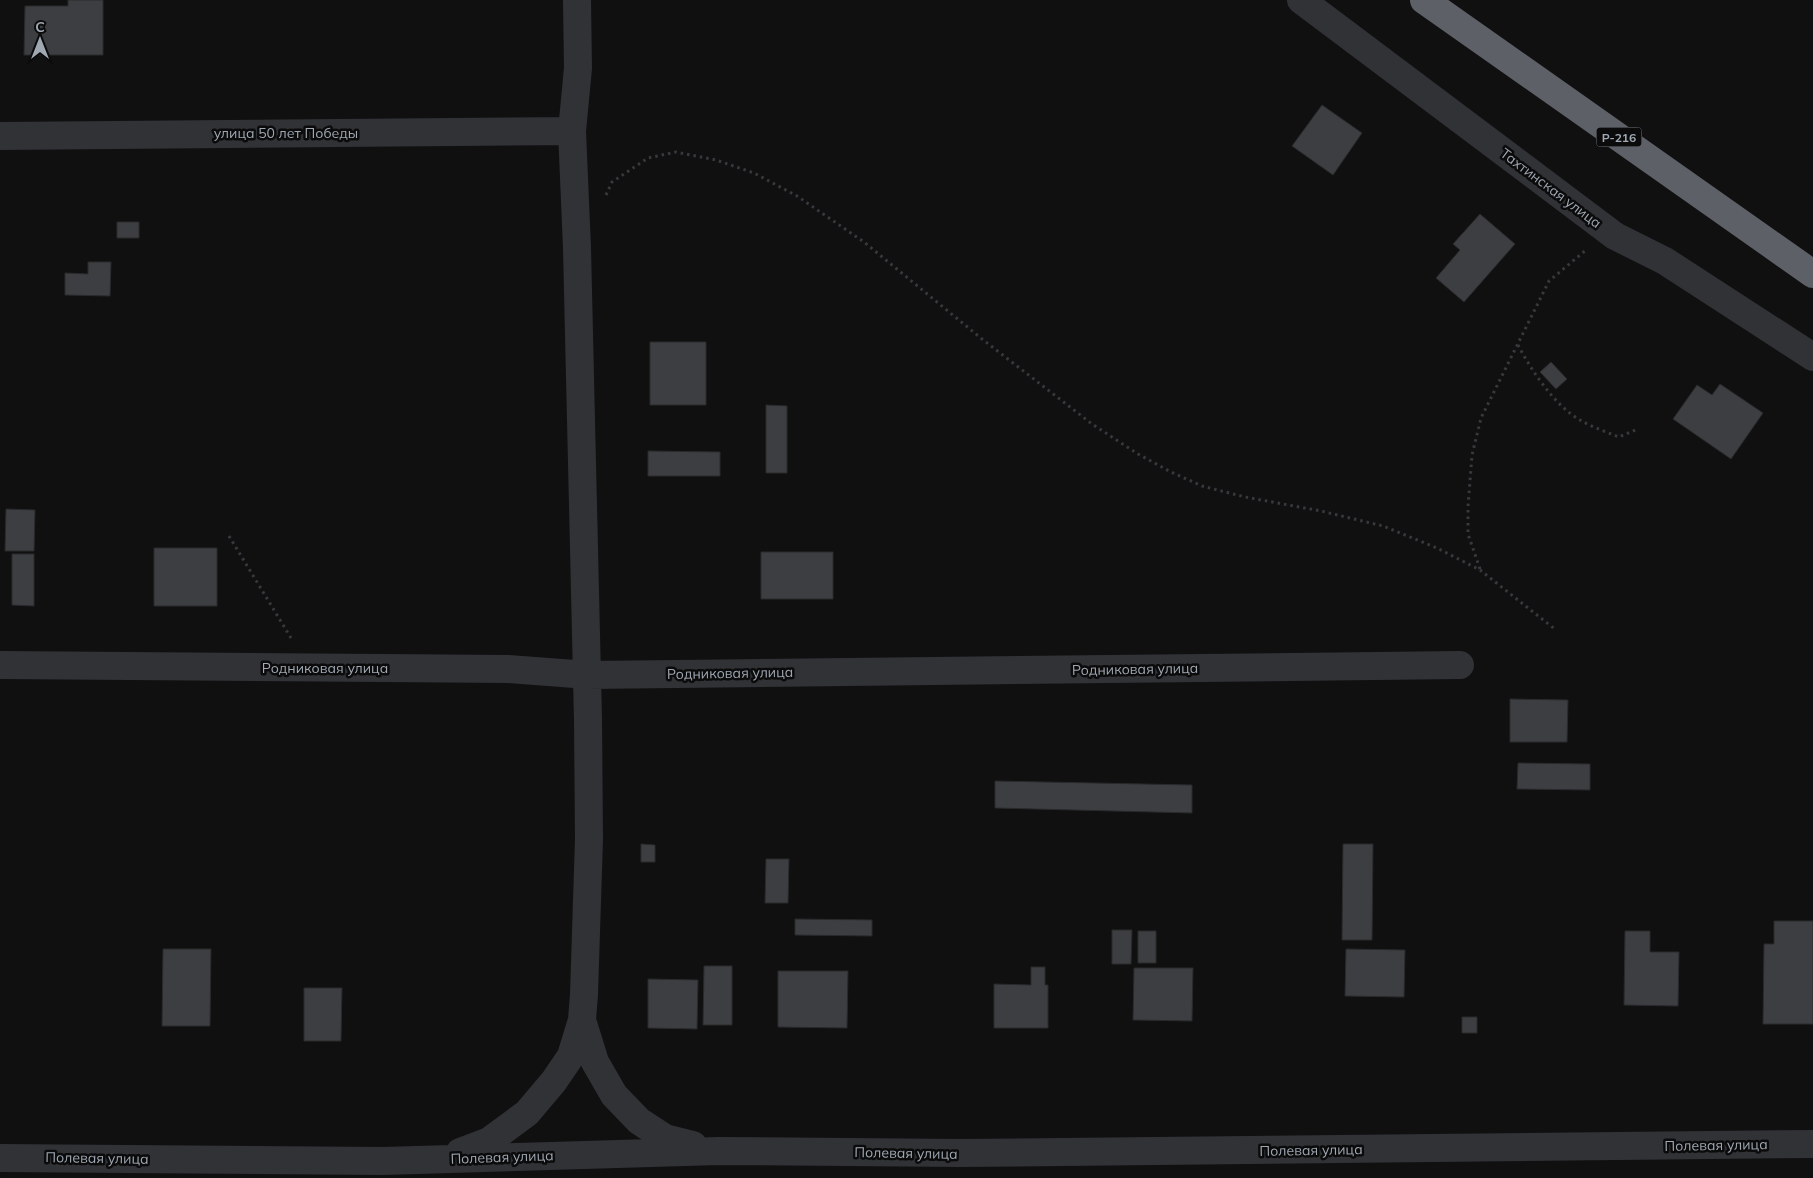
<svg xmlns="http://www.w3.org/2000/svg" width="1813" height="1178" viewBox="0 0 1813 1178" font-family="Mulish,sans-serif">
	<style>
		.building { fill: #3c3e41; stroke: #2a2a2d }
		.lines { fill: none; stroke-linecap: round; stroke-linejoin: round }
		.path { stroke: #37393d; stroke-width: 3; stroke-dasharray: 2.5 4; stroke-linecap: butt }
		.minor { stroke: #313236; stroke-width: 28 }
		.highway { stroke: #5d6067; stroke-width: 28 }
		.labels { text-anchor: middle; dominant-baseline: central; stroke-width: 5; stroke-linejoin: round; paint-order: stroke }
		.shield { fill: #0b0b0c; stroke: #737980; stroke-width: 1 }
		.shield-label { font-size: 12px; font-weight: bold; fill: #a0a8b2 }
		.street-label { font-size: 14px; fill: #a0a8b2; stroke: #0b0b0c }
	</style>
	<rect width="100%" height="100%" fill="#101011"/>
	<path class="building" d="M68,0H103V55H24L25,6H68Z
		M1322,105L1362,133L1333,175L1292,146Z
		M1480,214L1515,244L1464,302L1436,278L1460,250L1453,244Z
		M117,222H139V238H117Z
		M88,262H111L110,296L65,295V273L88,274Z
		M650,342H706V405H650Z
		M1551,362L1567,379L1556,389L1540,372Z
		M1720,384L1763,413L1731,459L1673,419L1697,385L1712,395Z
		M766,405L787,406V473H766Z
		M648,451L720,452V476H648Z
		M6,509L35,510L34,551H5Z
		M154,548H217V606H154Z
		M761,552H833V599H761Z
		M12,554H34V606L12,605Z
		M1510,699L1568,700L1567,742H1510Z
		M1518,763L1590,764V790L1517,789Z
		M995,781L1192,785V813L995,808Z
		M641,844L655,845V862H641Z
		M1343,844H1373L1372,940H1342Z
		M766,859H789L788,903H765Z
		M795,919L872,920V936L795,935Z
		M1774,921H1813V1024H1763L1764,944H1774Z
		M1112,930H1132L1131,964H1112Z
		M1138,931H1156V963H1138Z
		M1625,931H1650V952H1679L1678,1006L1624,1005Z
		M163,949H211L210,1026H162Z
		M1346,949L1405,950L1404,997L1345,996Z
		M704,966H732V1025H703Z
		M1031,967H1045V985H1048V1028H994V984L1031,985Z
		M1134,968H1193L1192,1021L1133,1020Z
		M778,971H848L847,1028L778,1027Z
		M648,979L698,980L697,1029L648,1028Z
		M304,988H342L341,1041H304Z
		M1462,1017H1477V1033H1462Z"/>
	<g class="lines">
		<path class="path" d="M606,195L612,182L648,158L676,152L716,160L754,173L797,196L864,242L982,339L1092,424L1138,454L1171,472L1202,486L1245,497L1321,511L1383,526L1437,548L1480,570L1556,630
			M1518,345C1531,370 1555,406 1580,420C1592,427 1606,432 1619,437L1638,429
			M229,536L291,638
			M1480,569L1468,534V507L1472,455L1481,418L1549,281L1586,250"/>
		<path class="minor" d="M577,0L578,68L572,131L577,248L588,720L589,839L584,994L582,1020L595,1062L614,1095L639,1121L665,1138L693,1145
			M1301,0L1615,236L1665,261L1813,357
			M0,136L572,131
			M0,665L508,669L588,675L1460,665
			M460,1152L489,1141L527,1113L554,1081L571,1056L582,1020
			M0,1158L383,1161L719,1151L960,1153L1813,1144"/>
		<path class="highway" d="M1424,0L1813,274"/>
	</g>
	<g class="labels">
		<rect class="shield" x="1596.5" y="127.5" width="45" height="19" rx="4"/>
		<g class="shield-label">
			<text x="1619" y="137">Р-216</text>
		</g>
		<g class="street-label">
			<text x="286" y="133">улица 50 лет Победы</text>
			<text transform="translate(1551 188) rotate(37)">Тахтинская улица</text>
			<text x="325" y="668">Родниковая улица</text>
			<text transform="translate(1135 669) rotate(-1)">Родниковая улица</text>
			<text transform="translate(730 673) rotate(-1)">Родниковая улица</text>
			<text transform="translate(1716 1145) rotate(-1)">Полевая улица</text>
			<text transform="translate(1311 1150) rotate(-1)">Полевая улица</text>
			<text transform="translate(906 1153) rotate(1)">Полевая улица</text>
			<text transform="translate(502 1157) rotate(-2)">Полевая улица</text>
			<text transform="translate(97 1158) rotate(1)">Полевая улица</text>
		</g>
	</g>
	<g transform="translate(40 40)" stroke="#0b0b0c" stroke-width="4" paint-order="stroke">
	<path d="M0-4L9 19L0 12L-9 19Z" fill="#a0a8b2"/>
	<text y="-8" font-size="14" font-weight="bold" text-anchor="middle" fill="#a0a8b2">С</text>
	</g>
</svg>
